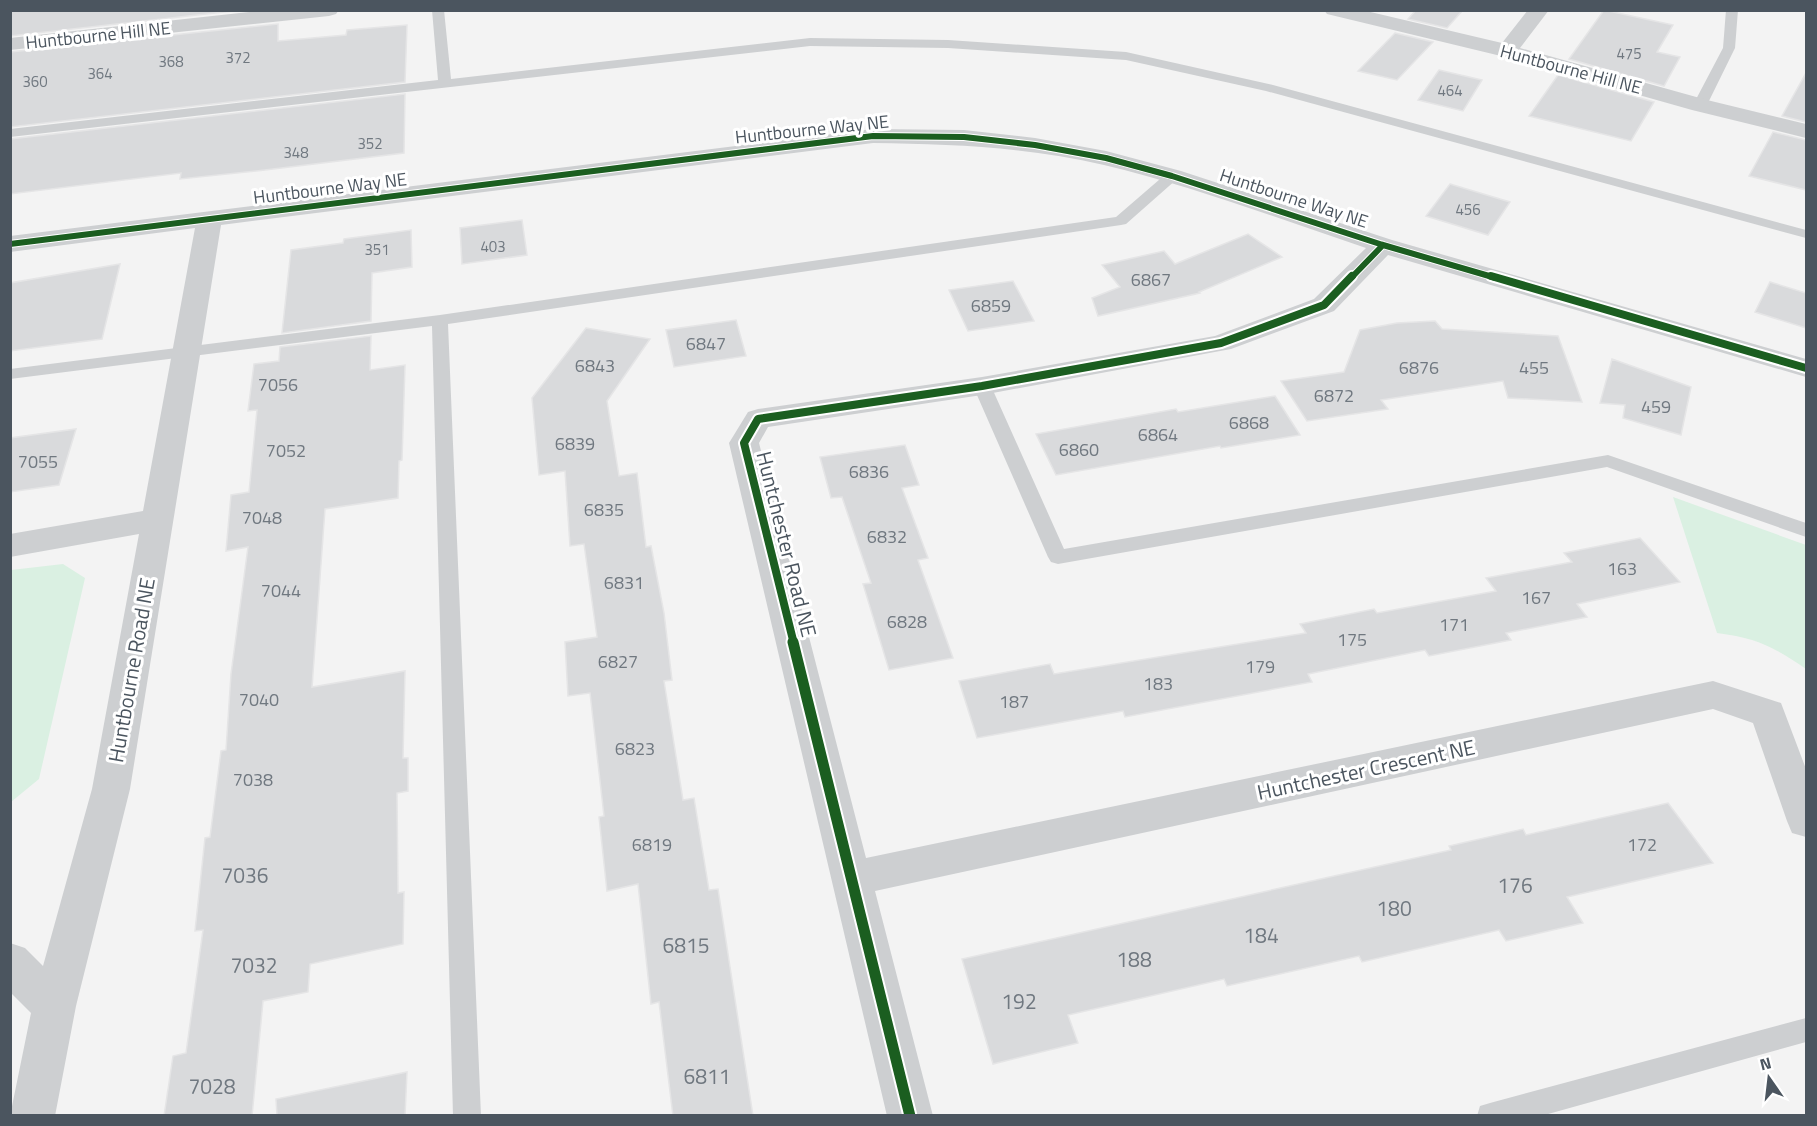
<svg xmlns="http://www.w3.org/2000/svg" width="1817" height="1126" viewBox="0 0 1817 1126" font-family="'Titillium Web',sans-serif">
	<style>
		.green { fill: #daf0e2 }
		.building { fill: #d9dadc; stroke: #e5e5e6; stroke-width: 1.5 }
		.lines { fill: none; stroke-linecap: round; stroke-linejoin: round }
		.service { fill: #cdcfd1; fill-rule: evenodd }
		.minor { fill: #cdcfd1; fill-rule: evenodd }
		.cycleway-far2-casing { stroke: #fff; stroke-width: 8 }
		.cycleway-far1-casing { stroke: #fff; stroke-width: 12 }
		.cycleway-casing { stroke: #fff; stroke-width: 15 }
		.cycleway-far2 { stroke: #1b5e20; stroke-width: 6 }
		.cycleway-far1 { stroke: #1b5e20; stroke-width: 8 }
		.cycleway { stroke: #1b5e20; stroke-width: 11 }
		.labels { text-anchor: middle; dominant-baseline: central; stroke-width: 6; stroke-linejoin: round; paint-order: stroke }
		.far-number-label { font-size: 15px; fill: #707880 }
		.far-street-label { font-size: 18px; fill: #4b555f; stroke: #fff }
		.number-label { font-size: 18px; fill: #707880 }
		.street-label { font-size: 21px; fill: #4b555f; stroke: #fff }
		.near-number-label { font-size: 21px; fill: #707880 }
	</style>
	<rect width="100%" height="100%" fill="#f3f3f3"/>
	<path class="green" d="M1673,497L1806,545V669C1774,647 1757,638 1717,633Z
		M63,564L85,578L39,779L11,802V570Z"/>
	<path class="building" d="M10,10H242L10,36Z
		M1416,10H1463L1447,28L1408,19Z
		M1604,10L1673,25L1657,52L1680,57L1664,86L1569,59Z
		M278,24V41L346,35L347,30L407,25L405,82L10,127V52Z
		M1395,33L1433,42L1397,80L1358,71Z
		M1439,70L1482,80L1463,111L1418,100Z
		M1806,73V122L1782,116Z
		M1558,75L1654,102L1631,141L1529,116Z
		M405,94L404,153L265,170L180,179L181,173L10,194V139Z
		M1773,132L1806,140V190L1749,176Z
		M1450,184L1510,202L1488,235L1426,216Z
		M522,220L527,255L462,264L460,228Z
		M411,230L412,267L372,273L371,321L282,333L291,250L343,243L344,239Z
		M1248,234L1282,257L1199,292L1200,293L1098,316L1092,298L1120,287L1102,265L1164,251L1175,264Z
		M120,264L102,339L10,351V283Z
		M1013,281L1034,321L968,331L949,290Z
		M1770,282L1806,293V328L1755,312Z
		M736,320L746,356L674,367L666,330Z
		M1435,321L1442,329L1558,336L1582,402L1508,398L1503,381L1381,400L1388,409L1307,421L1281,381L1344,372L1360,330L1397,323Z
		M586,328L650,339L607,401L619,476L637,473L646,547L651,546L664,613L672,680L664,681L683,800L694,798L709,890L718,889L753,1116H673L659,1002L651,1004L638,884L607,891L599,817L604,816L590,693L568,696L565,642L597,637L584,544L570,546L565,471L539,475L532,398Z
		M371,336L370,370L405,365L402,460L399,461L398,498L325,509L312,687L405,671L403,758H408V791L397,793L398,893L404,892L403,944L310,964L308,992L263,1001L252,1116H164L173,1056L186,1053L203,930L195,931L205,838L210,837L221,751L226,750L231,674L248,547L226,551L231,495L249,492L257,410L248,411L254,364L279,361L280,347Z
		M1612,359L1691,387L1681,435L1623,418L1625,405L1600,403Z
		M1275,396L1300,435L1221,448L1220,446L1056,475L1036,434L1176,409L1178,412Z
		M76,429L59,485L10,492V438Z
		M905,445L919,485L902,488L928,558L918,560L953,658L889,670L863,584L871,583L842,497L831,498L820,457Z
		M1640,538L1680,582L1577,604L1587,617L1506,633L1511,640L1429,656L1425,650L1308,674L1312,682L1125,717L1123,711L977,738L959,681L1050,664L1054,674L1306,633L1300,624L1374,609L1377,613L1496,591L1486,578L1572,562L1564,553Z
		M1668,803L1713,863L1567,897L1583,923L1506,941L1499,930L1362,962L1359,956L1227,986L1224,979L1068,1015L1078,1043L993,1064L962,959L1451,850L1449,846L1523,829L1526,835Z
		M407,1072L405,1116H277L276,1099Z"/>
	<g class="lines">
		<path class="service" d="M432,10H444L451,79L810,38L948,40L1126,52L1273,85L1806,230V238L1266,91L1126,60L948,48L810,46L10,137V129L438,80Z
			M1726,10H1738L1735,48L1707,105L1700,109L1695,108L1693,105L1723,48Z
			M1172,172L1177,173L1179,176L1177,179L1126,224L1121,225L448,324L481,1116H453L432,326L10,379V369L440,315L1116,217L1167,173Z
			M982,381L988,382L991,386L1064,549L1608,455L1806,523V537L1607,467L1058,564L1051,562L1048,557L973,386L976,382Z
			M1806,1018V1042L1541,1116H1477L1480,1106L1490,1103Z"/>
		<path class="minor" d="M267,10H339L336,14L329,16L10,50V38Z
			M1324,10H1362L1502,43L1528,10H1549L1520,48L1707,100L1806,124V138L1692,110L1501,56L1327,14Z
			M873,129L964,130L1035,138L1106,151L1181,171L1392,240L1806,359V377L1388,255L1334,311L1231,349L982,395L768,427L759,443L866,858L1713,681L1781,703L1806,769V837L1792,833L1787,821L1753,723L1713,709L875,891L933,1116H887L729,443L748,412L758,409L982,377L1215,336L1314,299L1366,248C1279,219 1193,186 1104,165C1028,147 951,144 873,143L221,225L130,789L76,1006L55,1116H10L31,1013L10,992V943L25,948L43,966L92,789L139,534L10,557V534L143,511L195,228L10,252V236Z"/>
		<g class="cycleway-far2-casing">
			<path id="cycleway-far2" d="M10,244L873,136L964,137L1035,145L1106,158L1172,176L1383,245L1496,278
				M1351,278L1383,245"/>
		</g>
		<g class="cycleway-far1-casing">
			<path id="cycleway-far1" d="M1491,276L1806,368
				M794,644L744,443L758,419L982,386L1221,343L1324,305L1352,276"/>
		</g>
		<g class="cycleway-casing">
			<path id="cycleway" d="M793,642L910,1116"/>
		</g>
		<use href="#cycleway-far2" class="cycleway-far2"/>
		<use href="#cycleway-far1" class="cycleway-far1"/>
		<use href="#cycleway" class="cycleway"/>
	</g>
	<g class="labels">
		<g class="far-number-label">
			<text x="1629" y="53">475</text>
			<text x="238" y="57">372</text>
			<text x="171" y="61">368</text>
			<text x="100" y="73">364</text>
			<text x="35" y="81">360</text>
			<text x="1450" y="90">464</text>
			<text x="370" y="143">352</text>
			<text x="296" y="152">348</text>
			<text x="1468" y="209">456</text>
			<text x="493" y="246">403</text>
			<text x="377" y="249">351</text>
		</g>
		<g class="far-street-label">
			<text transform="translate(98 35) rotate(-6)">Huntbourne Hill NE</text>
			<text transform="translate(1571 69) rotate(15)">Huntbourne Hill NE</text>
			<text transform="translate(812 129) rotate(-6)">Huntbourne Way NE</text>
			<text transform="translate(330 188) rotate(-7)">Huntbourne Way NE</text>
			<text transform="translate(1294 198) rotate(18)">Huntbourne Way NE</text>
		</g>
		<g class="number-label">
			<text x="1151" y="279">6867</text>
			<text x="991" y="305">6859</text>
			<text x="706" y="343">6847</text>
			<text x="595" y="365">6843</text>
			<text x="1419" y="367">6876</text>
			<text x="1534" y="367">455</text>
			<text x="278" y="384">7056</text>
			<text x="1334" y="395">6872</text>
			<text x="1656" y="406">459</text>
			<text x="1249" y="422">6868</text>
			<text x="1158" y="434">6864</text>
			<text x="575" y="443">6839</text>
			<text x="1079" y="449">6860</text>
			<text x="286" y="450">7052</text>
			<text x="38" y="461">7055</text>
			<text x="869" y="471">6836</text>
			<text x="604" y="509">6835</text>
			<text x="262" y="517">7048</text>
			<text x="887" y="536">6832</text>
			<text x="1622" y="568">163</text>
			<text x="624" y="582">6831</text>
			<text x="281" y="590">7044</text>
			<text x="1536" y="597">167</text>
			<text x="907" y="621">6828</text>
			<text x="1454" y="624">171</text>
			<text x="1352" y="639">175</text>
			<text x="618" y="661">6827</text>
			<text x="1260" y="666">179</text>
			<text x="1158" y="683">183</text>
			<text x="259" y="699">7040</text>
			<text x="1014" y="701">187</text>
			<text x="635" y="748">6823</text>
			<text x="253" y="779">7038</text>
			<text x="652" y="844">6819</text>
			<text x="1642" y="844">172</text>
		</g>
		<g class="street-label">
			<text transform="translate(787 544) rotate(76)">Huntchester Road NE</text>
			<text transform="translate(131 670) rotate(-80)">Huntbourne Road NE</text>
			<text transform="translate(1366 769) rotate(-12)">Huntchester Crescent NE</text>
		</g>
		<g class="near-number-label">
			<text x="245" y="875">7036</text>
			<text x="1515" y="885">176</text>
			<text x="1394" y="908">180</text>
			<text x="1261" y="935">184</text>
			<text x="686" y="945">6815</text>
			<text x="1134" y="959">188</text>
			<text x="254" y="965">7032</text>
			<text x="1019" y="1001">192</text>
			<text x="707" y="1076">6811</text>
			<text x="212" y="1086">7028</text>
		</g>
	</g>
	<rect width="1817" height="1126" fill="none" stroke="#4b555f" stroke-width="24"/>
	<g transform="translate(1769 1078) rotate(346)" stroke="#ffffff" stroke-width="4.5" paint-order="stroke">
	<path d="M0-4.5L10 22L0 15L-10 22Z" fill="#4b555f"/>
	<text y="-9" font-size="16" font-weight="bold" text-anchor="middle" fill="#4b555f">N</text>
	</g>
</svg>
